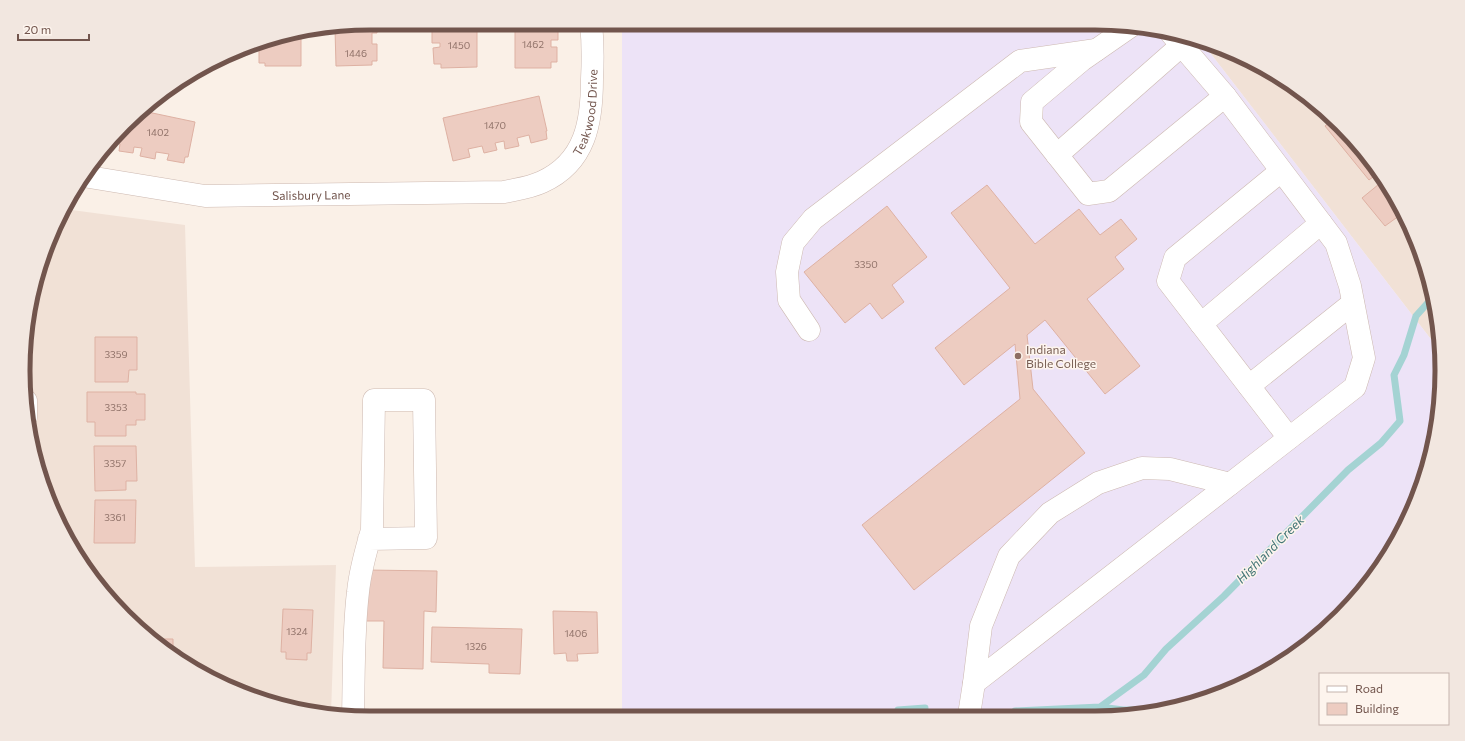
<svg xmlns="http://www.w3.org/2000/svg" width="1465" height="741" viewBox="0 0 1465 741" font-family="Commissioner,sans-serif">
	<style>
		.residential { fill: #f1e1d6 }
		.education { fill: #ede3f7 }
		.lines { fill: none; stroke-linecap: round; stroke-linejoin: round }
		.stream { stroke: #a4d3d3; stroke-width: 7 }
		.building { fill: #edccc1; stroke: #deb1a3 }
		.minor-casing { stroke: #cdb9b1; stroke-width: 23 }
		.minor { stroke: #fff; stroke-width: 22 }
		.education-dot { fill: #8d6e63; stroke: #fdf4ed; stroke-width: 1.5 }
		.labels { text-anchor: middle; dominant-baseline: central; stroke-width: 3; stroke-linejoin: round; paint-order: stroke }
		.number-label { font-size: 10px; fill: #91736a }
		.street-label { font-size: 12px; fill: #72554d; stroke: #fdf4ed }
		.education-label { font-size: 12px; fill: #785e54; stroke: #fdf4ed; text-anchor: start }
		.water-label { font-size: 13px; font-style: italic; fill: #427576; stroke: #fdf4ed }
		.rim { fill: none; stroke: #72554d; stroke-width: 5 }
	</style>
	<rect width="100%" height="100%" fill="#faf0e7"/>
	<path class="residential" d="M1201,41L1248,59L1306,95L1356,141L1395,197L1423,259L1439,325L1440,351Z
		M64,209L185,225L195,567L336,565L331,714L281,706L217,682L125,616L59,524L26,416L30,302L50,237Z"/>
	<path class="education" d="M622,23L1117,24L1184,35L1201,41L1440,351L1441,393L1430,460L1406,524L1356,599L1306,646L1227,692L1140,715L622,716Z"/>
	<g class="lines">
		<path class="stream" d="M1100,707L1123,710H1157
			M898,710L925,708
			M1015,711L1100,707L1144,675L1166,649L1224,596L1348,470L1381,443L1400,421L1394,375L1404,355L1416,316L1433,297"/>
	</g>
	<path class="building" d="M370,23H377V33H372V44H377V61H372V65L336,66L335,29Z
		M440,23H477V67L441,68V64H434L433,48L440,47V43H432V27H440Z
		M515,23H551V26H558V40H551V47H557V62H551V68H515Z
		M301,34V66H265V63H259V45H265V40Z
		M539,96L547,131H546L547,139L531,143L529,135L517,138L519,146L505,149L504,141L495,143L497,150L484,153L482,146L468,149L470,157L453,161L443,118Z
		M143,111L195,122L188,157H185L184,163L167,160L169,154L156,152L155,159L140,156L142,148L134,147L133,153L119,151L120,144L114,143Z
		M1333,120L1356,141L1378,173L1369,180L1325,126Z
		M1384,180L1395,197L1403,213L1385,226L1362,198Z
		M987,185L1035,244L1079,209L1100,235L1121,219L1137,239L1115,257L1124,269L1087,299L1140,366L1105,394L1045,320L1027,335L1033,389L1085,453L914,590L862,525L1020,399L1015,344L964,385L935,348L1010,288L951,213Z
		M887,206L927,257L892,285L904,302L882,319L870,303L845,323L804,272Z
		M95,337H137V370H129L128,382H95Z
		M87,392H136V394H145V420H136V425H126V436H95V422H87Z
		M94,446H136L137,481H126V490L95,491Z
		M95,500H136L135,543H94Z
		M367,570L437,571L436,612L424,611L423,669L383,668L384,621H366Z
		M283,609L313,610L311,653H307V660L286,659V652H281Z
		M553,611L597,612L598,653L577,654L578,661H567L566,653L554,654Z
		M432,627L522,629L520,674L489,673V664L431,662Z
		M156,639H173V650H180V656Z"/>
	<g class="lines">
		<g class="minor-casing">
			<g id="minor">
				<path d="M1131,26L1082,60L1032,102L1031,122L1088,194L1109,191L1225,96"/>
				<path d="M1057,155L1182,45"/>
				<path d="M1281,171L1175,258L1168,281L1289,438"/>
				<path id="s1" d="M83,176L205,196L504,192C517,189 529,188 542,182C586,162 592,121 592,79C593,60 593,42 591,23"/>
				<path d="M1201,324L1321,223"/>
				<path d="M809,330L789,300L787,272L793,243L813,219L1020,61L1096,50"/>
				<path d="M1249,386L1353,303"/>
				<path d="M26,401V417"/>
				<path d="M974,683L981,626L1009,556L1050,513L1098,483L1142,468L1170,469L1230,484"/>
				<path d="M969,715L974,683L1355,387L1364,358L1350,286L1336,243L1225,96L1171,33"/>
				<path d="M353,717C354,676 353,633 358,592C360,571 366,550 372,530L374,400H424L426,538L369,539"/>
			</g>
		</g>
		<use href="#minor" class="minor"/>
	</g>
	<circle class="education-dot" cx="1018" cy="356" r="4"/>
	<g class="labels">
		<g class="number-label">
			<text x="533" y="44">1462</text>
			<text x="459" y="45">1450</text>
			<text x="356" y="53">1446</text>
			<text x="495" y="125">1470</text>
			<text x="158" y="132">1402</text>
			<text x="866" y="264">3350</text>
			<text x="116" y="354">3359</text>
			<text x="116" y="407">3353</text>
			<text x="115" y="463">3357</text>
			<text x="115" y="517">3361</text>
			<text x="297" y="631">1324</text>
			<text x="576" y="633">1406</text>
			<text x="476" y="646">1326</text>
		</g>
		<g class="street-label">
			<text stroke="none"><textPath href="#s1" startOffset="550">Teakwood Drive</textPath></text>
			<text stroke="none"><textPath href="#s1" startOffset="230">Salisbury Lane</textPath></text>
		</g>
		<g class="education-label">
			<text x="1026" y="349">Indiana<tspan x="1026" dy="14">Bible College</tspan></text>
		</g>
		<g class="water-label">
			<text transform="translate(1270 549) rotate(-45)">Highland Creek</text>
		</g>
	</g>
	<path d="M0 0H1465V741H0ZM370 30H1095A340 340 0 0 1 1435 370V371A340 340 0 0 1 1095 711H370A340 340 0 0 1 30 371V370A340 340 0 0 1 370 30Z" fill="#f2e7e0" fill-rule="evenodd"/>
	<path class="rim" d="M370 30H1095A340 340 0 0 1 1435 370V371A340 340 0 0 1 1095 711H370A340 340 0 0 1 30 371V370A340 340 0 0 1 370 30Z"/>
	<rect x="1319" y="673" width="130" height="52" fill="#fdf4ed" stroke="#c5b4ad"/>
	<rect x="1327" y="686" width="20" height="6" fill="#ffffff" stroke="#c5b4ad"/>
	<text x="1355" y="693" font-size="12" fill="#72554d">Road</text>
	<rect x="1327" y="703" width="20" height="12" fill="#edccc1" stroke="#c5b4ad"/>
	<text x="1355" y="713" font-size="12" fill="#72554d">Building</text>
	<path d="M18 34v6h71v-6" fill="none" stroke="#72554d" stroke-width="2"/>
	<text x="24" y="34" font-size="12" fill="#72554d" stroke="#fdf4ed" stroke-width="3" paint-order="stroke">20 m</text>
</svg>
